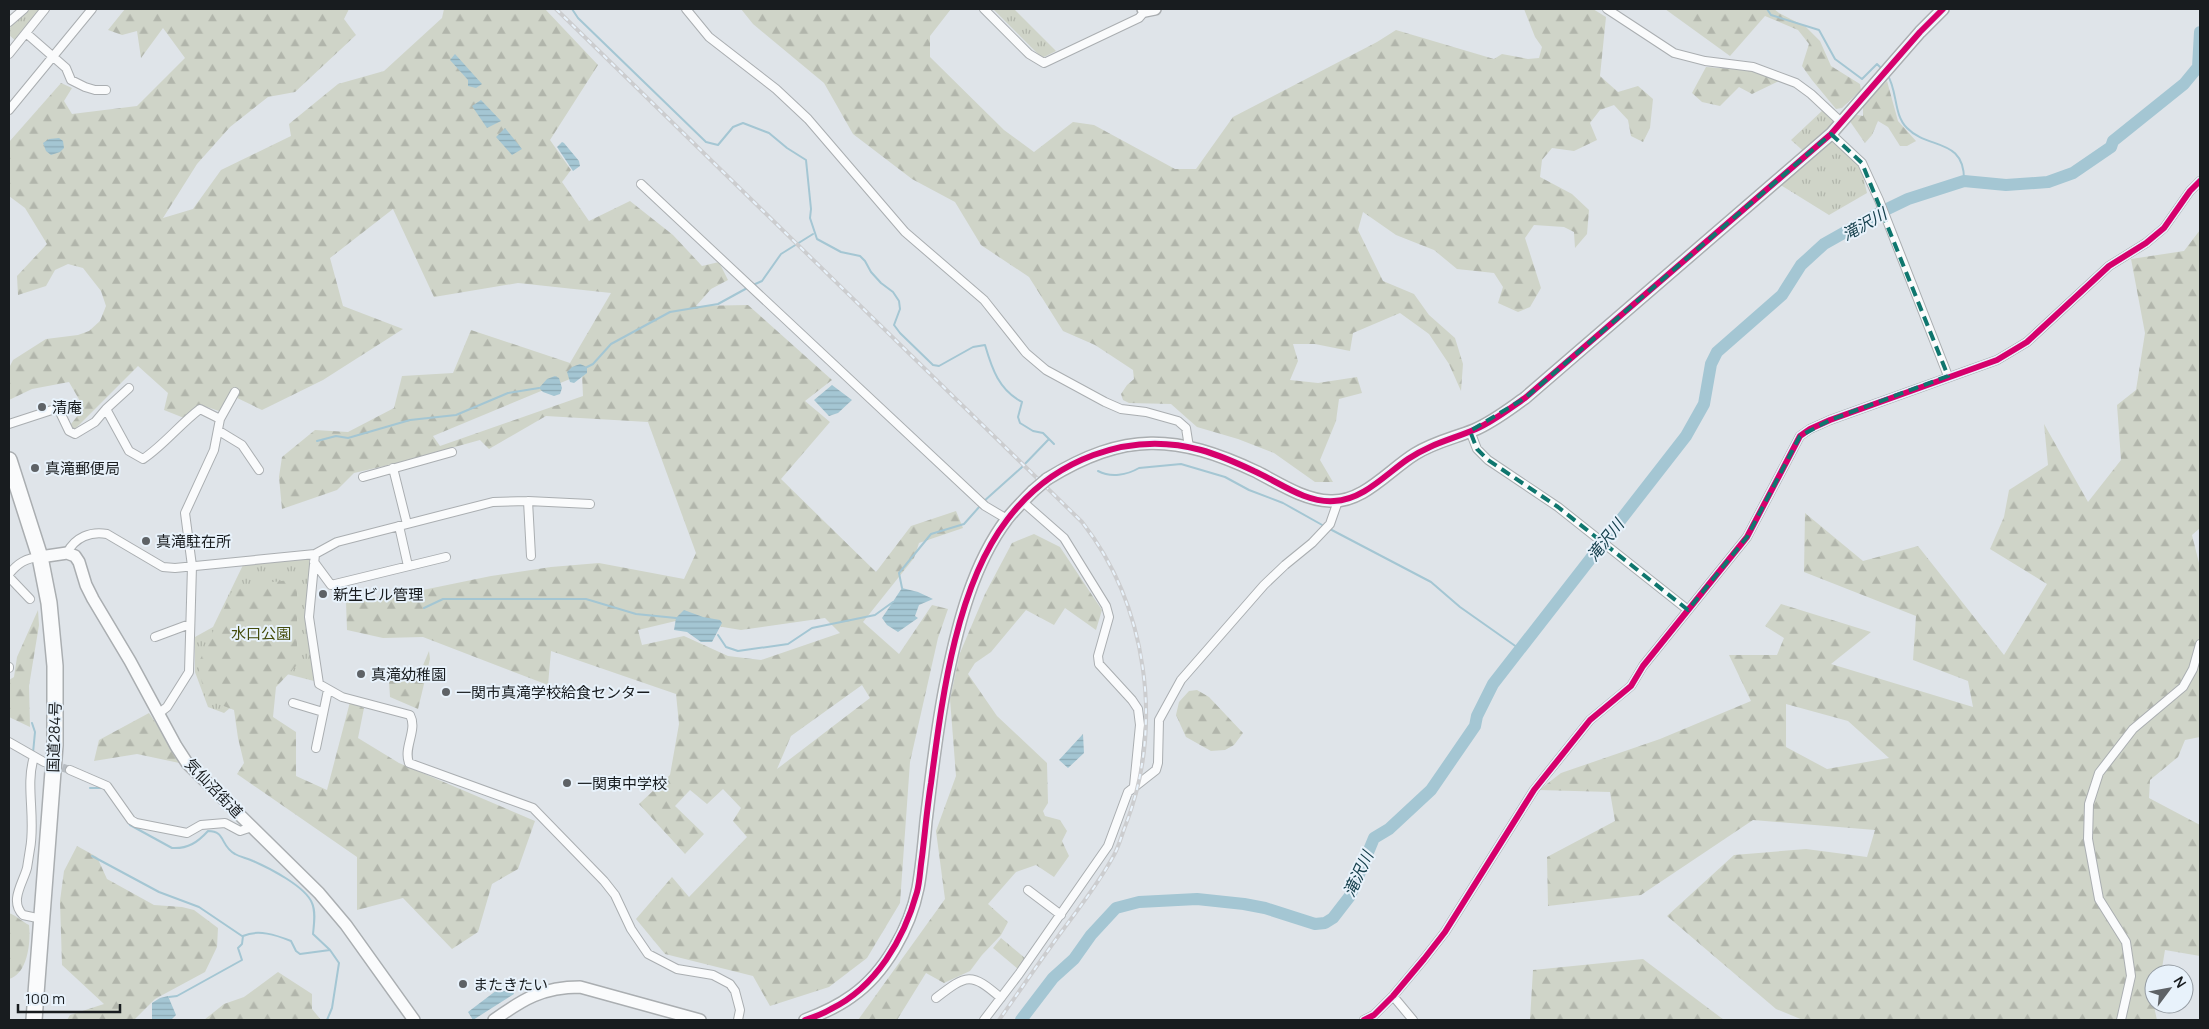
<svg xmlns="http://www.w3.org/2000/svg" width="2209" height="1029" viewBox="0 0 2209 1029" font-family="Manrope,'Noto Sans JP',sans-serif">
	<style>
		.grass { fill: url(#grass-tufts) }
		.forest { fill: url(#forest-firs); fill-rule: evenodd }
		.water { fill: url(#water-rules) }
		.lines { fill: none; stroke-linecap: round; stroke-linejoin: round }
		.stream { stroke: #a4c6d3; stroke-width: 2 }
		.river { stroke: #a4c6d3; stroke-width: 12 }
		.street-tunnel { stroke: #b7bcc1; stroke-width: 8; stroke-dasharray: 8 4; stroke-linecap: butt }
		.street-casing { stroke: #aaaeb1; stroke-width: 10 }
		.secondary-casing { stroke: #aaaeb1; stroke-width: 14 }
		.highway-casing { stroke: #aaaeb1; stroke-width: 18 }
		.street { stroke: #fafbfc; stroke-width: 8 }
		.secondary { stroke: #fafbfc; stroke-width: 11 }
		.highway { stroke: #fafbfc; stroke-width: 15 }
		.rail-casing { stroke: #cccdcf; stroke-width: 4 }
		.rail { stroke: #e8f2fb; stroke-width: 2; stroke-dasharray: 5.5; stroke-linecap: butt }
		.secondary-bridge-casing { stroke: #aaaeb1; stroke-width: 14; stroke-linecap: butt }
		.secondary-bridge { stroke: #fafbfc; stroke-width: 11 }
		.cycleway-casing { stroke: #e8f2fb; stroke-width: 9 }
		.cycleway { stroke: #d6006c; stroke-width: 6 }
		.marked { fill: none; stroke: #0f766e; stroke-width: 4; stroke-dasharray: 10 6; stroke-linejoin: round }
		.poi-dot { fill: #5e6266; stroke: #e8f2fb; stroke-width: 2 }
		.labels { text-anchor: middle; dominant-baseline: central; stroke-width: 4; stroke-linejoin: round; paint-order: stroke }
		.poi-label { font-size: 15px; fill: #181c1f; stroke: #e8f2fb; text-anchor: start }
		.park-label { font-size: 15px; fill: #444c0b; stroke: #e8f2fb }
		.street-label { font-size: 15px; fill: #181c1f; stroke: #e8f2fb }
		.water-label { font-size: 16px; font-style: italic; fill: #16404d; stroke: #e8f2fb }
	</style>
	<defs>
		<pattern id="grass-tufts" width="24" height="20" patternUnits="userSpaceOnUse" patternTransform="scale(1.25)"><rect width="24" height="20" fill="#cfd4c8"/><path d="M3 7l-1-3M5 7V3M7 7l1-3M15 17l-1-3M17 17v-4M19 17l1-3" fill="none" stroke="#b1b5ab"/></pattern>
		<pattern id="forest-firs" width="22" height="20" patternUnits="userSpaceOnUse" patternTransform="scale(1.25)"><rect width="22" height="20" fill="#cfd4c8"/><path d="M5 1l3.5 6h-7zM16 11l3.5 6h-7z" fill="#b1b5ab"/></pattern>
		<pattern id="water-rules" width="6" height="5" patternUnits="userSpaceOnUse" patternTransform="scale(1.25)"><rect width="6" height="5" fill="#a4c6d3"/><path d="M0 2.5h6" fill="none" stroke="#8caab5"/></pattern>
	</defs>
	<rect width="100%" height="100%" fill="#dfe4e9"/>
	<path class="grass" d="M31,9H43L16,41L9,35C9,21 21,16 31,9Z
		M993,9H1014L1056,51L1042,58Z
		M1824,109L1839,123L1829,133L1861,168L1867,193L1829,215L1779,184L1810,157L1791,140Z
		M311,558L305,617L314,681L283,673L242,698L224,713L208,707L195,672V637L213,627L243,565Z
		M1001,938L1026,959L1018,969L993,948Z"/>
	<path class="forest" d="M125,9H349L344,19L356,35L295,92L268,97L230,127L197,164L163,218L193,209L221,170L291,136L289,124L338,84L384,71L442,18L444,9H545L598,65L550,140L571,170L562,182L589,221L630,201L673,235L702,266L719,262L728,280L711,289L696,306L748,305L832,380L805,401L830,422L781,479L876,572L911,526L956,511L963,528L919,543L914,558L863,622L899,654L932,605L948,609L938,638L910,762L900,903L867,958L829,987L770,1006L753,976L665,954L636,919L672,877L689,897L747,837L733,821L741,808L723,789L707,804L690,790L675,806L704,834L685,854L639,804L670,775L679,724L676,694L551,651L548,685L423,637L383,638L347,630L346,602L418,591L491,576L551,567L599,563L684,579L696,553L648,422L546,416L489,449L480,440L393,464L354,473L337,490L282,509L279,477L282,457L315,430L348,432L394,408L402,376L453,373L471,330L570,363L611,293L518,283L434,297L393,209L330,258L343,306L403,329L323,380L262,410L233,396L219,411L201,405L184,418L164,410L168,393L138,366L70,434L71,424L84,408L69,382L32,389L9,400V368L13,360L46,339L78,335L89,331L100,321L106,306L101,291L83,268L68,264L55,270L46,286L18,295L17,276L47,244L25,208L9,196V142L61,83L72,88L64,101L72,114L137,106L185,58L163,28L141,58L137,31L122,35L108,30ZM582,374L583,396L440,446L433,436ZM825,618L840,633L761,660L728,656L684,636L642,645L638,630L680,620L741,630ZM862,685L870,698L777,769L791,736Z
		M741,9H951L930,36V57L1004,130L1034,152L1073,122L1094,125L1175,169H1196L1233,117L1377,42L1396,30L1494,59L1502,54L1528,59L1539,58L1542,47L1535,37L1524,9H1593L1606,17L1600,76L1618,92L1638,86L1653,99L1650,128L1643,142L1631,136L1628,120L1614,105L1600,110L1590,123L1597,140L1574,151L1552,148L1542,160L1540,177L1572,194L1589,210L1587,234L1575,248L1574,232L1564,227L1534,225L1525,238L1541,288L1530,307L1518,312L1498,303L1503,287L1494,273L1457,269L1434,250L1396,235L1363,212L1358,230L1383,281L1414,294L1429,315L1455,338L1463,364L1461,391L1449,364L1429,334L1400,313L1353,333L1350,351L1315,344H1293L1298,361L1290,380L1318,383L1357,377L1362,393L1339,399L1336,421L1320,460L1333,482H1315L1274,453L1238,439L1197,427L1171,404L1129,403L1123,400L1121,394L1127,385L1134,379L1133,370L1095,345L1063,331L1029,277L981,245L955,202L912,179L853,134L824,83L753,24Z
		M1665,9H1774L1779,13L1806,27L1820,41L1831,66L1860,84L1861,90L1842,108L1836,109L1812,80L1802,66L1809,44L1798,30L1765,16L1730,56Z
		M1706,67C1731,69 1757,68 1779,81L1752,94L1739,87L1720,106L1702,102L1692,93Z
		M1887,81L1898,121L1916,141L1907,146H1900L1888,127L1878,121L1872,135L1865,143L1849,120L1852,114L1863,116V104Z
		M2200,230V528L2192,535L2200,567V737L2185,740L2178,757L2150,780L2149,798L2200,825V956L2165,950L2161,974H2154V1004H2156L2155,1011L2157,1020H1803L1776,1009L1667,916L1734,855L1806,849L1867,857L1875,830L1753,820L1641,895L1548,906L1547,857L1615,821L1610,792L1539,790L1561,773L1660,739L1751,701L1729,655H1777L1784,638L1765,626L1781,604L1871,632L1831,664L1973,707L1968,681L1913,660L1916,616L1804,572L1805,513L1863,561L1918,546L2004,655L2047,584L1990,549L2004,517L2009,490L2048,465L2044,424L2088,502L2121,460L2117,405L2136,390L2145,333L2131,259L2184,251ZM1786,704L1848,721L1889,758L1827,769L1786,747Z
		M1034,534L1060,547L1102,610L1096,630L1065,608L1054,625L1026,610L991,652L975,663L968,674L997,716L1047,763L1048,803L1043,811L1045,816L1060,820L1067,831L1062,841L1069,856L1054,877L1036,865L1016,872L988,904L1008,922L1001,935L982,955L970,971L944,983L926,973L897,1020H858L945,899L936,831L956,776L950,699L960,653L985,594L1012,543Z
		M297,579V665L276,687L273,717L296,732V776L327,790L350,702L364,708L358,738L399,763L535,821L518,869L492,884L478,932L452,949L403,898L357,910V857L237,774L244,763L238,738L234,710L211,701L204,693L198,664L234,587Z
		M38,610L39,625L29,686L30,727L9,717V680L14,677L17,657Z
		M429,651L430,659L418,709L390,697L389,681L419,675Z
		M1197,690L1209,697L1243,733L1234,745L1225,750L1211,751L1186,737L1176,715L1179,702L1189,691Z
		M149,713L184,764L137,754L94,761L99,740Z
		M77,846L97,857L107,879L154,905L182,907L194,910L218,928L217,947L205,972L155,999L134,1020H67L70,1015L104,1004L62,965L60,901L64,871Z
		M9,913C17,916 21,921 29,925C31,941 28,974 9,979Z
		M1643,959L1724,1020H1530L1533,970Z
		M278,972L312,994V1009L321,1020H204L224,1004L244,997Z"/>
	<path class="water" d="M455,54L482,84L476,88L468,86V80L450,60Z
		M481,100L501,121L487,128L472,106Z
		M505,128L522,149L512,155L496,137Z
		M59,138L63,141L64,148L60,152L51,155L46,151L43,143L49,139Z
		M562,142L564,143L579,161L580,166L573,171L557,147Z
		M580,364L587,367V373L574,383L570,382L567,372L572,367Z
		M555,376L559,378L562,388L560,394L554,396L543,392L539,388L547,379Z
		M832,385L852,400L838,413L829,416L814,400Z
		M902,588L918,592L933,599L919,605L915,616L918,618L898,632L887,625L882,618Z
		M684,610L703,617L720,620L722,623L712,642H701L687,632L674,630L676,618Z
		M1083,734L1084,753L1068,768L1059,760Z
		M497,990L513,992L514,994L473,1020L468,1012Z
		M168,996L176,1015L171,1020H152V1003L160,998Z"/>
	<g class="lines">
		<path class="stream" d="M572,9L578,18L706,142L718,145L733,127L743,123L769,133L787,148L806,160L811,209L810,218L817,239L841,252L860,256L865,261L871,272L881,283L893,292L899,301L900,309L894,325L900,333L933,365L939,366L973,347L985,345C992,369 999,390 1022,402L1018,417L1020,423L1033,431L1043,433L1054,444
			M1767,9L1771,15L1819,30L1835,59L1862,79L1877,64L1882,69
			M1887,74C1898,91 1893,114 1907,128C1928,150 1965,137 1964,181
			M753,285L762,281L781,254L813,234
			M587,367L593,364L611,344L670,312L718,304L749,287
			M317,441L336,436L348,438L410,420L456,415L508,393L539,388
			M1098,471C1111,478 1127,475 1139,468L1181,464L1225,477L1249,490L1283,503L1324,526
			M983,502L1021,468L1048,440
			M1328,528L1431,582L1460,607L1521,650
			M902,588L899,573L931,534L964,524L980,506
			M424,608L443,599H586L636,614L676,618
			M718,635L726,647L738,651L788,644L812,628L875,615L893,602
			M32,723L35,732L33,753
			M90,788H103L107,792
			M128,822L130,825L172,848C188,849 198,842 208,831C226,831 220,846 235,854C240,857 247,858 253,861C269,868 305,886 312,903C316,912 314,924 313,934L330,950L339,963L332,1008L327,1020
			M92,856L159,892L199,907L242,936
			M169,997L177,996L242,960L238,948L242,944L243,936C258,929 276,935 291,941L296,951L300,954L330,950"/>
		<path class="river" d="M1021,1020L1053,978L1074,959L1091,935L1116,908L1139,902L1197,899L1244,904L1265,908L1315,924L1325,923L1333,918L1350,896L1374,838L1389,829L1431,790L1475,726L1477,716L1493,684L1686,436L1704,404L1711,364L1717,352L1782,295L1801,265L1824,244L1879,213L1908,199L1964,181L2006,185L2048,182L2073,173L2111,147L2113,141L2184,84L2198,67L2200,32"/>
		<path class="street-tunnel" d="M51,764L70,770"/>
		<g class="street-casing">
			<path id="street" d="M686,9L709,37L776,89L808,119L905,232L984,300L1026,353L1046,370L1105,402L1121,409L1146,412L1178,421L1186,428L1189,447
				M984,9L1029,54L1044,63L1139,18L1145,11
				M1607,9L1674,53L1705,61L1753,67L1796,83L1811,94L1842,123
				M9,22L24,9
				M26,33L66,68L71,80L85,87L95,90H106
				M9,54L45,9
				M9,110L92,9
				M1831,134L1862,163L1879,200L1948,376
				M641,184L985,506L1007,519
				M106,409L129,388
				M9,424L58,408L69,431L75,434L95,422L106,409L129,451L143,459C164,445 180,424 200,409L220,419
				M219,431L242,445L259,470
				M1470,431L1477,449L1488,460L1558,507L1688,610
				M393,468L407,524
				M363,477L452,452
				M528,501L531,556
				M1023,502L1064,538L1106,606L1109,617L1098,656L1099,664L1132,700L1138,709L1140,725L1134,786
				M399,526L408,566
				M67,553C75,537 91,531 107,534L163,567L175,568L315,554L309,617L319,684L342,697L410,715C418,730 403,747 409,763L533,808L604,881L615,895L631,929L648,954L677,969L713,975L730,984L735,991L740,1010L738,1020
				M315,554L337,542L493,502L528,501L590,504
				M314,562L331,585L446,557
				M9,574C18,563 26,558 40,557
				M9,577L30,599
				M155,637L190,624
				M9,667V668
				M293,703L323,712
				M158,714L167,707L189,672L192,566L185,513L214,450L220,419L235,392
				M9,742L44,762
				M316,748L328,690
				M34,757C25,785 36,818 30,849C29,855 28,862 27,868C23,883 9,901 23,915L42,919
				M70,770L107,786L131,820L136,823L187,833L201,825L225,823L240,831L252,827
				M1028,890L1061,915
				M1393,996L1413,1020
				M936,998C967,974 971,972 1001,998
				M984,1020L1019,974L1108,846L1128,792L1156,770L1158,763L1159,720L1181,680L1264,585L1285,565L1312,543L1330,524L1338,501
				M1364,1020L1374,1015L1393,996L1424,959L1445,932L1534,790L1590,720L1631,686L1643,666L1747,537L1800,436L1810,429L1830,420L1997,360L2027,342L2109,266L2146,243L2164,228L2190,191L2200,181
				M2121,1020L2131,976L2126,942L2099,899L2088,839L2089,804L2099,773L2133,729L2183,687L2193,669L2200,644"/>
		</g>
		<g class="secondary-casing">
			<path id="secondary" d="M1143,9L1145,11L1155,9
				M1047,479C1125,431 1176,434 1257,472C1280,484 1304,500 1330,501C1363,503 1389,470 1415,454C1434,442 1454,438 1474,430C1493,422 1508,410 1525,398L1831,134L1920,32L1943,9
				M40,557L67,553L75,556L79,562L86,585L93,599L130,661L176,746L187,763L319,893L346,925L414,1020
				M494,1020C523,999 543,987 580,987L700,1020
				M805,1020C821,1014 837,1007 852,996C885,973 910,928 918,888C922,866 924,843 926,821C932,773 937,724 947,678C958,624 973,564 1007,519C1015,509 1024,500 1033,491"/>
		</g>
		<g class="highway-casing">
			<path id="highway" d="M9,460L40,557L49,603L55,666V745L34,1020"/>
		</g>
		<use href="#street" class="street"/>
		<use href="#secondary" class="secondary"/>
		<use href="#highway" class="highway"/>
		<g class="rail-casing">
			<path id="rail" d="M556,9L1082,522C1147,605 1164,725 1126,824C1122,834 1119,846 1114,855C1100,881 1082,904 1065,927C1042,958 1021,989 999,1020"/>
		</g>
		<use href="#rail" class="rail"/>
		<g class="secondary-bridge-casing">
			<path id="secondary-bridge" d="M1033,491L1047,479"/>
		</g>
		<use href="#secondary-bridge" class="secondary-bridge"/>
		<g class="cycleway-casing">
			<path id="cycleway" d="M805,1020C814,1017 823,1014 831,1009C876,987 904,939 917,892C920,881 920,869 922,857C925,833 927,808 931,783C942,700 955,588 1007,520C1052,460 1128,430 1201,450C1219,455 1237,463 1254,471C1279,482 1305,503 1334,501C1363,500 1386,474 1408,459C1430,444 1453,439 1476,429C1494,421 1509,409 1525,398L1831,134L1920,32L1943,9
				M1364,1020L1374,1015L1393,996L1424,959L1445,932L1534,790L1590,720L1631,686L1643,666L1747,537L1800,436L1810,429L1830,420L1997,360L2027,342L2109,266L2146,243L2164,228L2190,191L2200,181"/>
		</g>
		<use href="#cycleway" class="cycleway"/>
	</g>
	<path class="marked" d="M1831,134L1862,163L1948,376L1830,420L1800,436L1747,537L1688,610L1558,507L1488,460L1477,449L1470,431L1525,398Z"/>
	<g class="poi-dot">
		<circle cx="42" cy="407" r="5"/>
		<circle cx="35" cy="468" r="5"/>
		<circle cx="146" cy="541" r="5"/>
		<circle cx="323" cy="594" r="5"/>
		<circle cx="361" cy="674" r="5"/>
		<circle cx="446" cy="692" r="5"/>
		<circle cx="567" cy="783" r="5"/>
		<circle cx="463" cy="984" r="5"/>
	</g>
	<g class="labels">
		<g class="poi-label">
			<text x="52" y="407">清庵</text>
			<text x="45" y="468">真滝郵便局</text>
			<text x="156" y="541">真滝駐在所</text>
			<text x="333" y="594">新生ビル管理</text>
			<text x="371" y="674">真滝幼稚園</text>
			<text x="456" y="692">一関市真滝学校給食センター</text>
			<text x="577" y="783">一関東中学校</text>
			<text x="473" y="984">またきたい</text>
		</g>
		<g class="park-label">
			<text x="261" y="633">水口公園</text>
		</g>
		<g class="street-label">
			<text transform="translate(54 737) rotate(-88)">国道284号</text>
			<text transform="translate(214 788) rotate(46)">気仙沼街道</text>
		</g>
		<g class="water-label">
			<text transform="translate(1864 224) rotate(-29)">滝沢川</text>
			<text transform="translate(1605 540) rotate(-52)">滝沢川</text>
			<text transform="translate(1358 874) rotate(-65)">滝沢川</text>
		</g>
	</g>
	<rect width="2209" height="1029" fill="none" stroke="#181c1f" stroke-width="20"/>
	<g transform="translate(2169 989) rotate(58)"><circle r="24" fill="#e8f2fb" stroke="#959ca3"/>
	<path d="M0-4L9 19L0 12L-9 19Z" fill="#5e6266"/>
	<text y="-8" font-size="14" font-weight="bold" text-anchor="middle" fill="#181c1f">N</text>
	</g>
	<path d="M18 1004v8h102v-8" fill="none" stroke="#181c1f" stroke-width="2.5"/>
	<text x="25" y="1004" font-size="15" fill="#181c1f" stroke="#e8f2fb" stroke-width="4" paint-order="stroke">100 m</text>
</svg>
